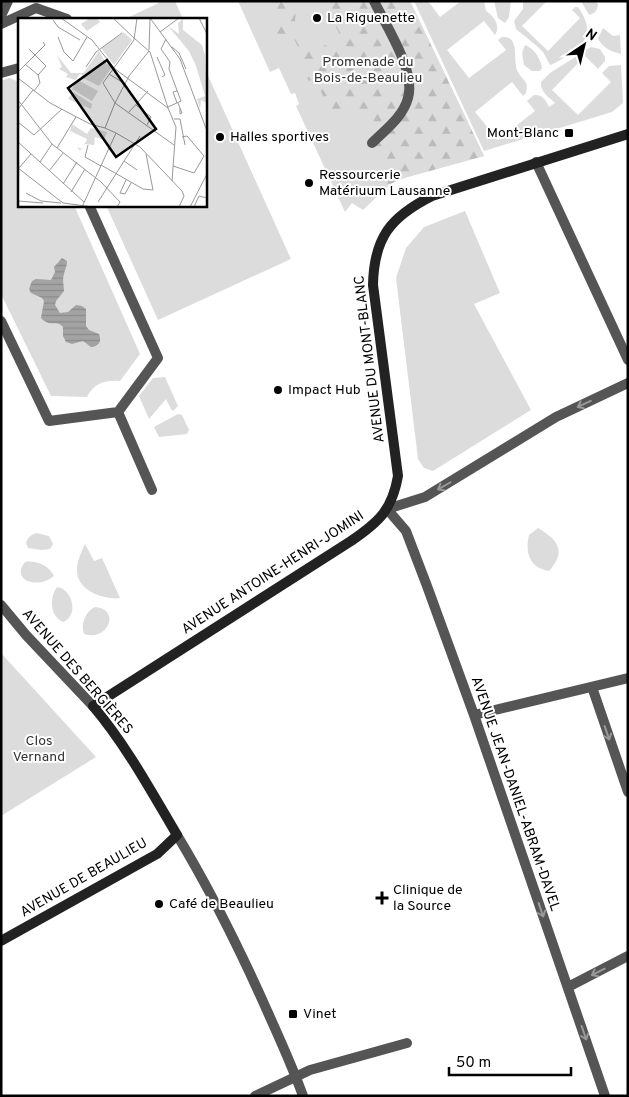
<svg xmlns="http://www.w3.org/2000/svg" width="629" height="1097" viewBox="0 0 629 1097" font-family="Overpass,sans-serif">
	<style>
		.green { fill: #dcdcdc }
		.forest { fill: url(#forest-firs) }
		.water { fill: url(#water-rules) }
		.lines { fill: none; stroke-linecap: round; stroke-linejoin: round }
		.pedestrian { stroke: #555; stroke-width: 10 }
		.minor { stroke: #555; stroke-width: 10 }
		.tertiary { stroke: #555; stroke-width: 10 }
		.secondary { stroke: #222; stroke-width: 10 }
		.oneway { stroke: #999 }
		.poi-dot { fill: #000; stroke: #fff; stroke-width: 2 }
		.labels { text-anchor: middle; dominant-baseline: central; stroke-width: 4; stroke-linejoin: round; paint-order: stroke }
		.poi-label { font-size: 14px; fill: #000; stroke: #fff; text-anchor: start }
		.park-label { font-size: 14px; fill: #333; stroke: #fff }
		.street-label { font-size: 14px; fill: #000; stroke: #fff }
		.inset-road { fill: none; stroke: #999; stroke-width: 1 }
		.view { fill: #000; fill-opacity: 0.15; stroke: #000; stroke-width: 2.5 }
		.inset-edge { fill: none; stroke: #000; stroke-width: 2.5 }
	</style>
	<defs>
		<pattern id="forest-firs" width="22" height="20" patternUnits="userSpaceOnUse" patternTransform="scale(1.25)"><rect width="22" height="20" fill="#dcdcdc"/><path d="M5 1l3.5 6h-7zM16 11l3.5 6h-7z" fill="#bbb"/></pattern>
		<pattern id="water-rules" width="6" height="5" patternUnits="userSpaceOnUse" patternTransform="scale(1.25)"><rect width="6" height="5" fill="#a3a3a3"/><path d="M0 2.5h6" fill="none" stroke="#8b8b8b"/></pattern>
	</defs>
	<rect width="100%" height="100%" fill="#fff"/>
	<path class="green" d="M163,1H175L183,19H125Z
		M238,1H410L484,156L404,178L390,184L363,210L352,203L345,212L296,106L299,104L295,93L291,94L279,68L270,72Z
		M414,1H428L440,17L461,1H484L486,11C494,16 501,26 495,35L484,21L447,50L469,78L506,50L498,40L502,37C521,35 512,62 518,72C520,77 525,79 527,85L526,93L523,96L512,82L475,112L498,140L535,111L527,101L534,95C542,94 546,100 549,107L555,103C549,97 540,92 541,82L550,73L591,47L600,49L605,57V61L598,69L585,56L552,90L578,115L611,82L602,73L609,66L621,65L623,103L612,112L484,151Z
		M494,1H511L509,17L505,23L498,18Z
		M523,1H547L522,26L548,51L580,18L572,10L575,7H578C594,30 588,42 567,56C561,59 556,63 550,65L543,52L538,47L516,29L514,21L523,9Z
		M581,1H595L598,4C598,10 594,14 589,15Z
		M603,28L613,36L620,35L621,54C612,52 601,47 598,38Z
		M525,45C535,49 540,58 542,68L540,71H532L524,65L522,53Z
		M205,69L291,259L158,320L106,205H205Z
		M9,78L15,80L19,84V205H74L140,354L120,381C105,380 94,383 87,397L51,396L1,294V81Z
		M465,211L500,293L474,304L531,410L433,471L424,468L418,459L396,278L406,248L424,227Z
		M165,377L178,406L173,411L171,409L166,399L149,419L139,396L153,378Z
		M178,414L182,415L189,430L187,434L159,437L154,427Z
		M538,528C558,540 567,551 549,571C529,567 525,553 529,535Z
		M36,533L49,536L53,544L50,549L41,550L28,548L26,543C28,537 31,535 36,533Z
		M85,544L94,561L102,558L120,598C111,599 101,597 93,593C70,581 76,563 85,544Z
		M25,562C35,560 49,565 54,576C38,590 10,580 25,562Z
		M57,587C73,589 79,616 63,622C50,617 49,597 57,587Z
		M95,607C122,610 107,642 84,634C80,624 86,611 95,607Z
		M1,653L96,757L1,816Z"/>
	<path class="forest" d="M271,1H301L302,4C293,14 292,28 303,37C308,42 314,42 318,49L341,37L323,1H410L484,156L404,178L390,184L368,203L361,196C362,184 376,180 385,175L363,121L354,108L331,118L321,98L323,96L315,78L309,81L292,56L298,47L293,37L278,38Z"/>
	<path class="water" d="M62,258L67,261C67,267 65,269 64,274C62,280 64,285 64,291L56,301L55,305L60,313L68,312L76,305L82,306L86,309V326L89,330L99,334C102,342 99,346 91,347L83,341L72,344L66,342L63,336V327C56,319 50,328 41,318L44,301L42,298L31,293L29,289L32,281L36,279L51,280L55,272L54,267Z"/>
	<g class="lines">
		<path class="pedestrian" d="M1,16L8,1
			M1,24L36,8L67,19
			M1,73L19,68
			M372,143C385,130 403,117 408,98C416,71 386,26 374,1
			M89,205L158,358L118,412
			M1,321L49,421L118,412L152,490"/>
		<path class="minor" d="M536,162L628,360
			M592,687L628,792
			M474,715L628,678
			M568,987L628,956
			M255,1096L310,1070L407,1043
			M605,1096L474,715L427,586L406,531L387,509L425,497L556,417L628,383"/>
		<path class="tertiary" d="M1,605L26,635L93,706
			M177,835C212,893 242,954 269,1015C281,1042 293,1068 303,1096"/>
		<path class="secondary" d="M1,941L157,854L177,835C151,791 126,745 93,706L351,541C379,522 392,510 398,476L373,285C374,238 390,217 432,196L628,134"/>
	</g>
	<defs><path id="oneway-shaft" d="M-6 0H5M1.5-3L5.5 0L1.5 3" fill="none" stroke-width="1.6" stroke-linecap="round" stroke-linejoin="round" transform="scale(1.25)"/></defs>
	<g class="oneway">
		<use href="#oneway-shaft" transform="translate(584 404) rotate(155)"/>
		<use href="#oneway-shaft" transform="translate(444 486) rotate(150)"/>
		<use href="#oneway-shaft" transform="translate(607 733) rotate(71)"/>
		<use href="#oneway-shaft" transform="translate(541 910) rotate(71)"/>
		<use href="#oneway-shaft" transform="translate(598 972) rotate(153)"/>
		<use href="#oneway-shaft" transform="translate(584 1033) rotate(71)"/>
	</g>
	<g class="poi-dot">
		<circle cx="317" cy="18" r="5"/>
		<rect x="564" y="128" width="10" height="10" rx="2.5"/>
		<circle cx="220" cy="137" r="5"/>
		<circle cx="309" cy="183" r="5"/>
		<circle cx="278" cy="390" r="5"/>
		<path d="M379.5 890.5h5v5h5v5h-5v5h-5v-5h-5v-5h5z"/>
		<circle cx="159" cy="904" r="5"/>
		<rect x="288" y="1009" width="10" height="10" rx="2.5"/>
	</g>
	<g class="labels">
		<g class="poi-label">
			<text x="327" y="18">La Riguenette</text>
			<text x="559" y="133" text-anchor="end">Mont-Blanc</text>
			<text x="230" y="137">Halles sportives</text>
			<text x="319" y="175">Ressourcerie<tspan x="319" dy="16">Matériuum Lausanne</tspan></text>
			<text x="288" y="390">Impact Hub</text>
			<text x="393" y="890">Clinique de<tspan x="393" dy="16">la Source</tspan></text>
			<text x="169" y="904">Café de Beaulieu</text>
			<text x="303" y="1014">Vinet</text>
		</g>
		<g class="park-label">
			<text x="368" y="62">Promenade du<tspan x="368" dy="16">Bois-de-Beaulieu</tspan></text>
			<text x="39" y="741">Clos<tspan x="39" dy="16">Vernand</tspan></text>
		</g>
		<g class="street-label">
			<text transform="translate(370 359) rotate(-97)">AVENUE DU MONT-BLANC</text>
			<text transform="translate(273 573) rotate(-33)">AVENUE ANTOINE-HENRI-JOMINI</text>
			<text transform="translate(77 672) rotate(49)">AVENUE DES BERGIÈRES</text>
			<text transform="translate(515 794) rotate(71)">AVENUE JEAN-DANIEL-ABRAM-DAVEL</text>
			<text transform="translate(84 878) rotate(-30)">AVENUE DE BEAULIEU</text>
		</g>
	</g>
	<g transform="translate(18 18)">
		<rect width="189" height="189" fill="#fff"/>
		<path d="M72,0H79L82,4L69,13L63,6ZM104,13L114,22L96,47L83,30L105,15ZM81,33L89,47L90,45L94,49L81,68L63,59ZM60,62L80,73L74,83L54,71ZM55,74L74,86L73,91L50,81ZM54,106L69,116L73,110L89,114L86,122L77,119L76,127L67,126L62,133L59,129L64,131L69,121L52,113Z" fill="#dcdcdc"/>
		<path d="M165,1V12L184,27L187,37L189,85L183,82L182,91L179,81L187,78L178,48L171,33L150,8L161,16L160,5ZM39,37L53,55H65L71,49L87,58L82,66L78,61L62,56L57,62L48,59L50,56L41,51L44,49Z" fill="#dcdcdc"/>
		<path class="inset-road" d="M43,0L74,22L97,51L150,90L158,109L154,163M95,0L116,20M132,0L162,41L189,113M181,0L189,16M35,2L40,9L62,22M142,14L161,0M40,19L46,34L55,43L69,19M116,20L132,34L150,90M148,21L143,31L152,44L151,51L163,83L150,89M154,29L161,35L168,51M11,31L28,48L20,57L22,65L16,73M131,32L132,1M131,33L111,58L97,85L156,127M139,39L147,57L144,59M7,46L20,57M68,49L78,34L104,15M0,54L27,27L25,24M91,56L107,66M0,60L32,85L72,106L87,110M159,73L155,74L159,85M0,82L34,126L83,164L102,184L99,189M160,85L164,95L162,96V90M118,87L133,99L129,107M0,91L15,72M111,94L130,73M156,101H162L167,127M0,104L16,117L44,91M98,115L122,129L164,173L166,178L161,189M0,124L66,184M70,127L67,139L83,148M39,130L58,99M106,143L119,152M22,144L34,126M83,147L125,171L135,172L128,136M155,148L176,155L186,138L169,118L164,119M0,150L45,185L75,189M0,151L13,136M31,153L45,135M108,162L102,175L107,176L113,165M45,166L59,144M53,174L67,151M8,175L23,183L43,185M0,183L25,185M80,184L122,118M64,189L98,115L87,110L97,85L85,65L116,22L119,0M172,189L189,156M176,189L181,178L189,180"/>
		<path class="view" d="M89,42L138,111L98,139L50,70Z"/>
		<rect width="189" height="189" class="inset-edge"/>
	</g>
	<rect width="629" height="1097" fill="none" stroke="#000000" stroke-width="5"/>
	<g transform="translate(584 45) rotate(35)" stroke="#ffffff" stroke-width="4" paint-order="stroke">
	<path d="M0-4L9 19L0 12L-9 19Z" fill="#000000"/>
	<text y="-8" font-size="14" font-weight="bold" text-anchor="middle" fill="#000000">N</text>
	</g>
	<path d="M449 1067v8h122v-8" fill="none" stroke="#000000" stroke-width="2.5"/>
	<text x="456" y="1067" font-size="15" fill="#000000" stroke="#ffffff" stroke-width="4" paint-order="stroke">50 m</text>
</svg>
